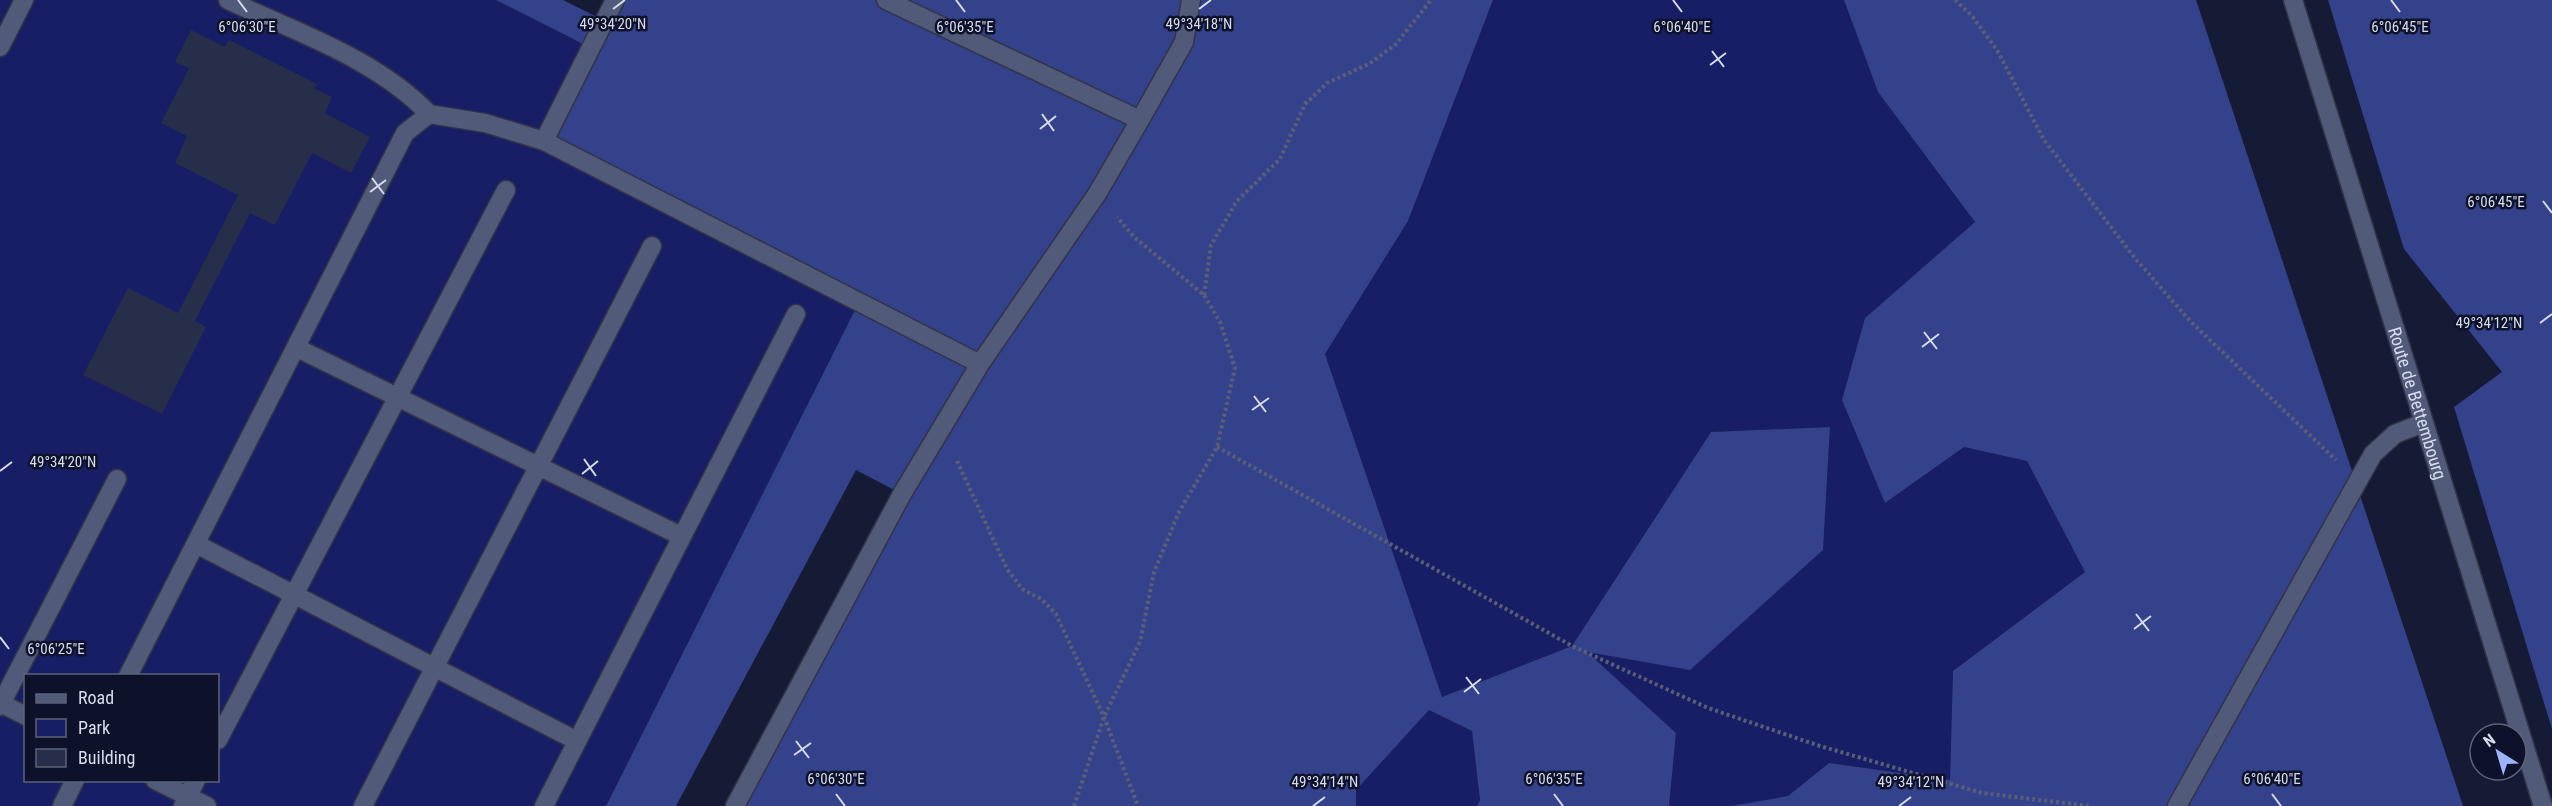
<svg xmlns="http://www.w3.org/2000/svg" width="2552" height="806" viewBox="0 0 2552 806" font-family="'Roboto Condensed',sans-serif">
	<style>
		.green { fill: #181e65; fill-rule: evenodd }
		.forest { fill: #34428c }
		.building { fill: #272e49 }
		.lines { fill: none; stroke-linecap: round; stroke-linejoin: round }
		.lane-casing { stroke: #313449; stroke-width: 21 }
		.street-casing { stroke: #313449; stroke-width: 21 }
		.secondary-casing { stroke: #313449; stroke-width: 21 }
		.path { stroke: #595f76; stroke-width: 4; stroke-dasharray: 3 3; stroke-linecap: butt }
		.lane { stroke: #515a78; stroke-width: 18 }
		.street { stroke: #515a78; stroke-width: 18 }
		.secondary { stroke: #515a78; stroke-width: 18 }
		.ticks { fill: none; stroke: #d6dcee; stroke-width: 2 }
		.labels { text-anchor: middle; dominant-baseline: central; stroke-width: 5; stroke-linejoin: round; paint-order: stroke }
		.street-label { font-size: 18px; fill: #d6dcee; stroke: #0d122a }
		.ticks-label { font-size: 15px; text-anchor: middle; fill: #d6dcee; stroke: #0d122a; stroke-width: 5; stroke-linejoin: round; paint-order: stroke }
	</style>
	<rect width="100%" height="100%" fill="#151b35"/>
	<path class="green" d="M0,0H496L591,48L859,302L606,806H0ZM26,676H218V780H26Z
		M1493,0H1844L1878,92L1975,222L1865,318L1842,400L1885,503L1964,447L2027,461L2085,572L1953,671L1950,781L1829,763L1788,796L1731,806H1669L1676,733L1586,652L1690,669L1823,550L1830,427L1711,432L1572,646L1442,697L1325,354L1408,221Z
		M1429,710L1472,731L1480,800L1477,806H1356V790Z"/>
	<path class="forest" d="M496,0H563L605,21L615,0H1493L1408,221L1325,354L1442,697L1572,646L1711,432L1830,427L1823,550L1690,670L1587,652L1676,733L1669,806H1477L1480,800L1472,731L1429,710L1356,790V806H735L902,494L856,470L676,806H606L859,302L544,141L591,48Z
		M1844,0H2196L2463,806H1731L1788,796L1829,763L1950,780L1953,671L2085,572L2027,461L1964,447L1885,503L1842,400L1865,318L1975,222L1878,92Z
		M2328,0H2552V729L2454,407L2502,372L2404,249Z"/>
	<path class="building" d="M191,30L225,47L229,40L317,84L314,88L332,97L325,113L370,137L351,173L312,153L275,225L250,213L195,321L206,327L162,414L83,375L128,288L178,313L238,195L175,163L187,136L161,123L189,68L175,62Z"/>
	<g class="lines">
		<g class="lane-casing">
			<path id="lane" d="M228,0C296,32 377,59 429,114
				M0,47L24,0
				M297,348L681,536
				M196,544L577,741
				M128,676L405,133L429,114L485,123L544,141
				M0,703L26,716
				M0,706L117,479
				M218,740L506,190
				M155,780L207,806
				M62,806L75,780
				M183,806L196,780
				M363,806L652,246
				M544,806L796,314
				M735,806L902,494L980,364
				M2177,806L2373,454L2395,434L2423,423"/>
		</g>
		<g class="street-casing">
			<path id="street" d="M615,0L544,141L980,364L1097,194L1140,120L1184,42L1191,0
				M886,0L1140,120"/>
		</g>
		<g class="secondary-casing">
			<g id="secondary">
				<path id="s1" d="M2293,0L2543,806"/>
			</g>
		</g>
		<path class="path" d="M1955,0L1972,16L1997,50L2044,140L2134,257L2191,322L2336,460
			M1204,295L1211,245L1237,201L1280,159L1305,104L1327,83L1369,64L1396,44L1431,0
			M1217,447L1572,646L1708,708L1820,746L1982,793L2090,806
			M957,461L1007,569L1022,589L1041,599L1056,614L1104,717L1138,806
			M1074,806L1104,717L1140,642L1154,572L1179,512L1217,447L1235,368L1220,322L1204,295L1134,237L1117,217"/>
		<use href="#lane" class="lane"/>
		<use href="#street" class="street"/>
		<use href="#secondary" class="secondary"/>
	</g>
	<path class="ticks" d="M238,0L247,12M956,0L965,12M1673,0L1682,12M2391,0L2400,12M613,9L625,0M1199,9L1211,0M1712,51L1724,67M1710,65L1726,53M1042,114L1054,131M1040,129L1056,116M372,178L384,194M370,192L386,180M2543,201L2552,213M2540,323L2552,314M1924,332L1937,349M1922,347L1939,334M1254,396L1266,412M1252,410L1269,398M584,459L596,476M0,471L12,462M582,474L598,461M2136,614L2149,631M2134,629L2151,616M0,637L9,649M1466,677L1479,694M1464,692L1481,679M796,741L809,758M794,755L811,743M836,794L845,806M1554,794L1563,806M2272,794L2281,806M1313,806L1325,797M1899,806L1911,797"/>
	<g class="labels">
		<g class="street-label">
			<text stroke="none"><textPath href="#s1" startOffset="422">Route de Bettembourg</textPath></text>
		</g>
	</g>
	<g class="ticks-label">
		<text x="613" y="29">49°34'20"N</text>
		<text x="1199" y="29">49°34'18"N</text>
		<text x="247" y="32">6°06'30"E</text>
		<text x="965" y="32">6°06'35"E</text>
		<text x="1682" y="32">6°06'40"E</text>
		<text x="2400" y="32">6°06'45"E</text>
		<text x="2496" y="207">6°06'45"E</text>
		<text x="2489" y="328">49°34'12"N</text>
		<text x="63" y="467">49°34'20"N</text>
		<text x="56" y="654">6°06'25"E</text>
		<text x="836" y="784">6°06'30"E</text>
		<text x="1554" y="784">6°06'35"E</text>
		<text x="2272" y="784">6°06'40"E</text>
		<text x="1325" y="787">49°34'14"N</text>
		<text x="1911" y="787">49°34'12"N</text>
	</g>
	<rect x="24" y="674" width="195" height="108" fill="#0d122a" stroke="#5d6378" stroke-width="1.5"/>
	<rect x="36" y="694" width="30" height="9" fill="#515a78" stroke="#5d6378" stroke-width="1.5"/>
	<text x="78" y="704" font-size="18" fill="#d6dcee">Road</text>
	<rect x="36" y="719" width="30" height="18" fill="#181e65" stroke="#5d6378" stroke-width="1.5"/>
	<text x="78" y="734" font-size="18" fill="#d6dcee">Park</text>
	<rect x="36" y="749" width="30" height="18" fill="#272e49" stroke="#5d6378" stroke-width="1.5"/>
	<text x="78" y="764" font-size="18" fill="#d6dcee">Building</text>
	<g transform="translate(2498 752) rotate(323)"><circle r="28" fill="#0d122a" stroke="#5d6378" stroke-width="1.5"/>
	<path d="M0-4.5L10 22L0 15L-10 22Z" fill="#9fb3fd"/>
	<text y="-9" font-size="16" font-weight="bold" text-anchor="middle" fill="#d6dcee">N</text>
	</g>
</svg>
